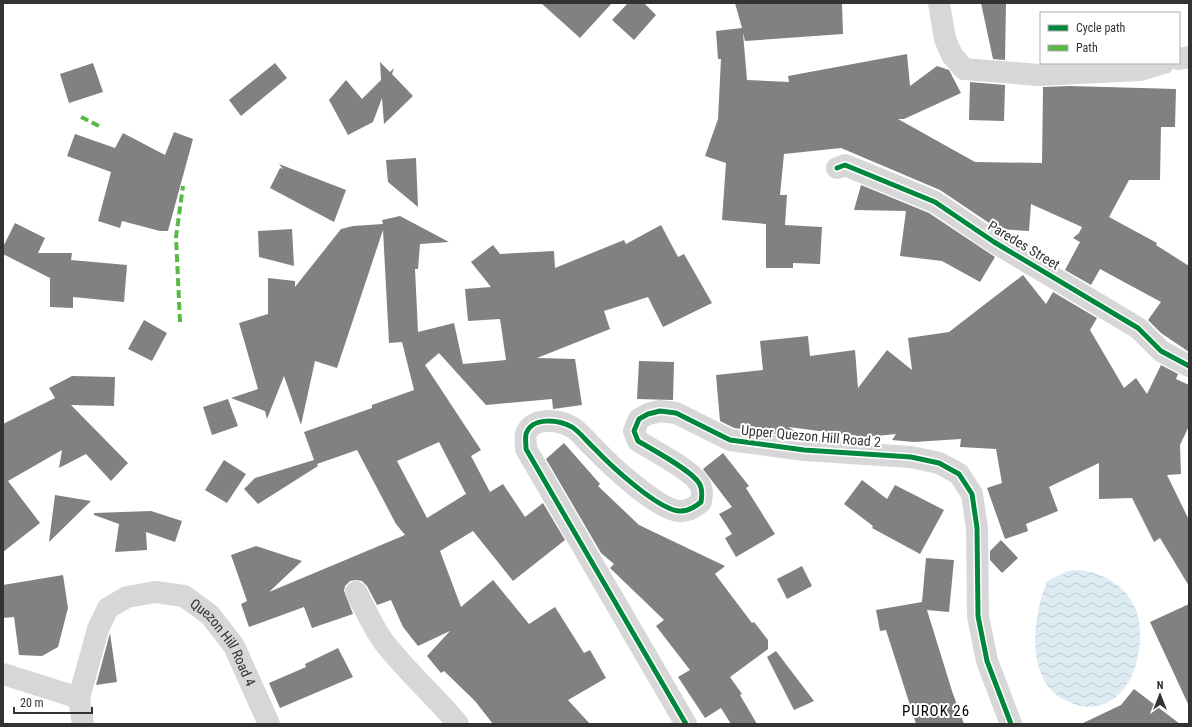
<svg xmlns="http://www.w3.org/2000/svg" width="1192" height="727" viewBox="0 0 1192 727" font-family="'Roboto Condensed',sans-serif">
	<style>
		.water { fill: url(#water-waves) }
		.building { fill: #818181; fill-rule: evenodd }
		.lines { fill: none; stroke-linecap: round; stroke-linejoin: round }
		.minor { stroke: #d7d7d7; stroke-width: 22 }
		.quiet { stroke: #58b947; stroke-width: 4; stroke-dasharray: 8 4; stroke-linecap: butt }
		.cycleway-casing { stroke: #fff; stroke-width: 8 }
		.cycleway { stroke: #00873e; stroke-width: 5 }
		.labels { text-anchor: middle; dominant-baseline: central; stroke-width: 4; stroke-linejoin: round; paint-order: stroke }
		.street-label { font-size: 14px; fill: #333; stroke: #fff }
		.neighbourhood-label { font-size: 15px; letter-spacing: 1px; fill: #000; stroke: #fff }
	</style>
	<defs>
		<pattern id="water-waves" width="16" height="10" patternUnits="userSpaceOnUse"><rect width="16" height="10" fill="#ddebf3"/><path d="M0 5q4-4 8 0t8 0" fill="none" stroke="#becad1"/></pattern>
	</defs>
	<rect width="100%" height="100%" fill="#fff"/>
	<path class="water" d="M1080,570C1105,573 1129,588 1137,613C1141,627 1141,640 1138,655C1133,689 1105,719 1069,702C1058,698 1048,689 1043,678C1029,648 1036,610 1047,581L1068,571Z"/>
	<path class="building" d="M541,3H612L580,38Z
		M628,3H644L656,15L634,40L612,20Z
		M735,3H842L843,34L745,41L743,33L747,80L789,82L788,76L907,54L910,86L937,66L949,70L961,93L904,119H898L975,162L1042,163L1043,87L1070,86L1176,89L1175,127H1161L1160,180H1129L1109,217L1157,243L1156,245L1189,266V352L1161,333L1148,320L1161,302L1100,269L1091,285L1065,270L1080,242L1073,238L1079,233L1082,227L1031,204L1029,231L998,229L940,190L841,148L784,154L780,195H787L785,225L822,227L820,264L793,263V268H766V224L722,220L726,163L705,156L718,119L721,59H718L716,31L742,28Z
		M981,3H1006L1005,60L993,59Z
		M380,62L390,72L394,68L392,74L413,96L384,124L382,98L373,122L348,135L329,100L346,80L362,99L381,80Z
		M93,63L103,92L69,103L60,74Z
		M275,63L287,78L241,116L229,100Z
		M970,82L1005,85L1004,121L969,120Z
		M174,132L193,139L168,231H160L122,221L120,228L98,221L111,172L67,156L75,134L115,148L123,133L165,155Z
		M416,158L418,207L388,182L386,160Z
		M279,164L346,190L334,222L270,188L280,168L283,169Z
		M861,185L929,213L995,257L980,282L942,261L900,256L906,211L854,210Z
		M400,216L449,242L420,244L418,269H415L418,332L454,323L463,364L506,360L500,319L468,321L465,289L491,287L471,262L493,245L500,254L554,251L555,268L624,240L626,244L661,225L678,257L684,254L712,303L663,327L648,297L604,311L610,329L537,358L575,359L582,405L553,409L552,399L486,405L439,353L425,365L481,450L471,456L490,492L503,484L525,517L543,503L565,540L513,581L473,531L440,551L461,607L493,580L529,624L555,607L584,653L590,650L606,678L568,700L590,724H493L475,701L444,671L441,673L427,656L450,631L418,646L403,627L391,600L377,605L367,586L362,581L356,580L350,581L345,586L344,591L353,614L312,628L304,607L249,627L241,604L247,601L231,555L256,546L302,561L269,592L405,535L396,524L357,450L317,464L318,466L258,504L244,489L255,478L314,460L304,432L372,408V405L414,390L402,342L389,343L383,230L337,368L315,361L301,425L284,376L267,419L265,411L231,398L258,389L239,323L268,314V278L295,281V287L341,229L353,226L383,224L382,220ZM439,442L466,494L427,518L397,461Z
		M15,223L45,238L38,253H72L71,260L127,265L124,302L73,297V308L50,307V278L3,254V247Z
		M292,229L294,266L259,257L258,231Z
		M1023,275L1046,304L1053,292L1097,318L1090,330L1124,388L1136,378L1147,394L1161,365L1178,374L1176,379L1189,385V426L1180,445L1181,474L1167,475L1189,520V586L1160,538L1154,542L1132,498L1099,499V463L1049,487L1058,511L1026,524L1028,531L1005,539L987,488L1002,483L996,449L960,447L961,439L914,442L892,440L896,434L866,437L788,427L807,438H805L734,428L720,421L716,375L763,370L760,341L808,336L810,356L855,350L858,388L887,350L912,370L908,338L949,332Z
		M144,320L167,333L152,361L128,349Z
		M639,361L674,362L673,400L637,399Z
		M72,376L115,377L114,406L71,405L128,463L111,481L86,454L59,468L62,450L8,481L40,523L3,552V424L55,398L49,388Z
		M228,399L238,426L212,435L203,407Z
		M564,443L600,484L598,486L639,525L725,566L715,574L752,623L754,622L768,640V649L730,677L742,694L740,695L757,724H731L721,708L705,718L678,677L690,670L656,626L664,620L610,568L614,564L601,553L546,459Z
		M723,453L749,486L746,488L775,534L736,557L725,538L732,534L719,514L732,507L703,469Z
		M224,460L246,474L227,503L205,490Z
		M862,480L887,499L895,485L944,510L920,554L872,528L873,526L844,504Z
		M55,495L91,501L49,542Z
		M151,511L182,521L175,542L146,532L147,550L115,552L119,524L94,515V513Z
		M1001,540L1018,558L1002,573L990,560V551Z
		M926,558L954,560L949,612L927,610L952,691L964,724H916L886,630L880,631L876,610L922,602Z
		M802,566L812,586L787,599L777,579Z
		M63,575L68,608L58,647L42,656L19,655L14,617L3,618V585Z
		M1189,604V706L1150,622Z
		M110,633L117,682L96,685Z
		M338,648L353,677L280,708L269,683L306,667L305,664Z
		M776,651L814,701L794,710L767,657Z
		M1134,689L1180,724H1081L1121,705Z"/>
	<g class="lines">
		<g class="minor">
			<path d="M939,3L945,39L952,55L964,69L1039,75L1140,70L1164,63"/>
			<path d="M1179,59L1189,57"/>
			<path d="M837,168L845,165L935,202L994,242L1138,328L1161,351L1189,366"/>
			<path d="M356,592C365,608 372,626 383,641C406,671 434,695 458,724"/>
			<path d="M3,674L79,698"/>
			<path id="s1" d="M83,724L79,698L98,629L108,608L127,597L155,592L184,596L210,615L234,646L269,724"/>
			<path d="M686,724L526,449C526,444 525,438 526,434C532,416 559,420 572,427C580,432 587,442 594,448C610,465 657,509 679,511C688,512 695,507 701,502C702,496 703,489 699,483C691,470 653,450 638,441L634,431L639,419L648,414L660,411L676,413L730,440L804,450L911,457L939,463L959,474L972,494L977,528L978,616L987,661L1011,724"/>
		</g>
		<path class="quiet" d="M81,117L99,126
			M180,322L176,237L183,186"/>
		<g class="cycleway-casing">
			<path id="cycleway" d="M837,168L845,165L935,202L994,242L1138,328L1161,351L1189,366
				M686,724L526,449C526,444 525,438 526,434C532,416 559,420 572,427C580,432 587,442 594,448C610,465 657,509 679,511C688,512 695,507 701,502C702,496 703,489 699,483C691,470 653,450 638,441L634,431L639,419L648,414L660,411L676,413L730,440L804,450L911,457L939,463L959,474L972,494L977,528L978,616L987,661L1011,724"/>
		</g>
		<use href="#cycleway" class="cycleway"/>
	</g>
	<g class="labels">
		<g class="street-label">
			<text transform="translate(1024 245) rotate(31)">Paredes Street</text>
			<text transform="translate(811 436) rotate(5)">Upper Quezon Hill Road 2</text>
			<text stroke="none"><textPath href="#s1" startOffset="263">Quezon Hill Road 4</textPath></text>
		</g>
		<g class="neighbourhood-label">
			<text x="936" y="711">PUROK 26</text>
		</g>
	</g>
	<rect width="1192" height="727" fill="none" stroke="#333333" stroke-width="8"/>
	<rect x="1040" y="12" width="140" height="52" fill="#ffffff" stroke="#adadad"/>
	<rect x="1048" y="25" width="20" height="6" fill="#00873e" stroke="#adadad"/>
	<text x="1076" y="32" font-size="12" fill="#333333">Cycle path</text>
	<rect x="1048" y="45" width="20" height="6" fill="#58b947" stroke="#adadad"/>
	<text x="1076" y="52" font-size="12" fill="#333333">Path</text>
	<g transform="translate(1160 695)" stroke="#ffffff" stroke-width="3" paint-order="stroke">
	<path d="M0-3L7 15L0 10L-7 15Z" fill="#333333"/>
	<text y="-6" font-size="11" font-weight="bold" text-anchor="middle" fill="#333333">N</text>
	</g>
	<path d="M14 707v6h78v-6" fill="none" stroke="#333333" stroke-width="2"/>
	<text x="20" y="707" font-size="12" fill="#333333" stroke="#ffffff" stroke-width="3" paint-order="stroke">20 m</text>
</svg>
